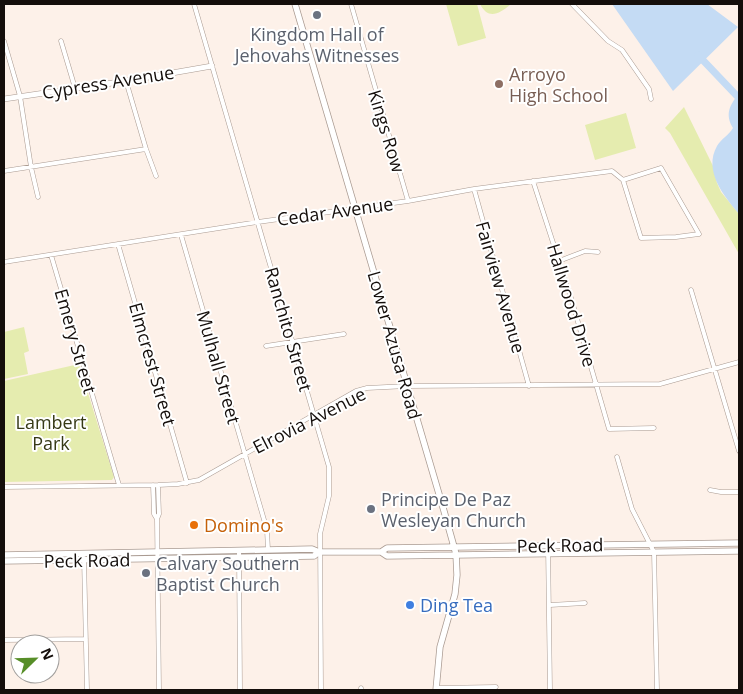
<svg xmlns="http://www.w3.org/2000/svg" width="743" height="694" viewBox="0 0 743 694" font-family="'Open Sans',sans-serif">
	<style>
		.green { fill: #e5ecaf }
		.water { fill: #c4dbf4 }
		.lines { fill: none; stroke-linecap: round; stroke-linejoin: round }
		.river { stroke: #c4dbf4; stroke-width: 7 }
		.minor-casing { stroke: #aa9b92; stroke-width: 5 }
		.tertiary-casing { stroke: #aa9b92; stroke-width: 6 }
		.secondary-casing { stroke: #aa9b92; stroke-width: 7 }
		.minor { stroke: #fff; stroke-width: 4 }
		.tertiary { stroke: #fff; stroke-width: 5 }
		.secondary { stroke: #fff; stroke-width: 5.5 }
		.worship-dot { fill: #6b7280; stroke: #fff; stroke-width: 2 }
		.education-dot { fill: #8d6e63; stroke: #fff; stroke-width: 2 }
		.food-dot { fill: #e8710a; stroke: #fff; stroke-width: 2 }
		.shop-dot { fill: #3f7fe0; stroke: #fff; stroke-width: 2 }
		.labels { text-anchor: middle; dominant-baseline: central; stroke-width: 4; stroke-linejoin: round; paint-order: stroke }
		.worship-label { font-size: 18px; fill: #5b616d; stroke: #fff; text-anchor: start }
		.education-label { font-size: 18px; fill: #785e54; stroke: #fff; text-anchor: start }
		.street-label { font-size: 18px; fill: #140e0b; stroke: #fff }
		.park-label { font-size: 18px; fill: #363915; stroke: #fff }
		.food-label { font-size: 18px; fill: #c56008; stroke: #fff; text-anchor: start }
		.shop-label { font-size: 18px; fill: #366cbe; stroke: #fff; text-anchor: start }
	</style>
	<rect width="100%" height="100%" fill="#fdf1e9"/>
	<path class="green" d="M446,4H477L486,38L458,46Z
		M480,4H510V5C499,14 488,20 480,4Z
		M684,107L713,166L717,183L721,192L739,214V254L670,133L665,128Z
		M626,113L636,148L595,160L585,125Z
		M24,327L29,351L24,353L28,374L4,379V332Z
		M79,364L114,477L112,480L4,482V381Z"/>
	<path class="water" d="M612,4H707L738,27L673,91Z
		M739,94V214C724,196 703,171 717,146C721,139 729,135 733,128C725,115 729,105 739,94Z"/>
	<g class="lines">
		<path class="river" d="M698,55L737,96"/>
		<g class="minor-casing">
			<path id="minor" d="M194,4L329,467V496L320,534L321,690
				M351,4L408,201
				M572,4L608,41L622,50L649,89L651,99
				M4,41L20,96L31,167L38,197
				M61,41L75,88
				M126,81L146,149L156,176
				M661,168L699,234L676,237L641,238L623,180Z
				M4,171L146,149
				M533,181L571,298L609,429L654,428
				M474,189L529,386
				M181,235L267,530L268,550
				M118,244L187,483
				M51,255L119,485
				M559,261L585,251L598,252
				M4,262L258,222L408,201L474,189L612,171L623,180
				M691,290L739,451
				M266,346L344,334
				M617,457L632,509L654,552L657,690
				M153,485L154,514L157,519
				M158,485L159,514L157,519L159,690
				M4,487L158,485L178,484L199,480L356,391L367,388L407,386L660,384L739,362
				M710,490L721,492H739
				M548,546L550,690
				M239,551L240,690
				M84,558L87,690
				M550,605L585,603
				M4,640L86,639
				M436,688L496,687
				M361,690V688"/>
		</g>
		<g class="tertiary-casing">
			<path id="tertiary" d="M4,99L126,81L212,66"/>
		</g>
		<g class="secondary-casing">
			<path id="secondary" d="M295,4L444,511L456,554L457,575L455,594L440,647L436,690
				M381,552L387,548L739,543
				M4,555L312,549L319,552H381L387,556L739,551
				M4,561L314,556L319,552"/>
		</g>
		<use href="#minor" class="minor"/>
		<use href="#tertiary" class="tertiary"/>
		<use href="#secondary" class="secondary"/>
	</g>
	<g class="worship-dot">
		<circle cx="317" cy="15" r="5"/>
		<circle cx="371" cy="509" r="5"/>
		<circle cx="146" cy="573" r="5"/>
	</g>
	<circle class="education-dot" cx="499" cy="84" r="5"/>
	<circle class="food-dot" cx="194" cy="525" r="5"/>
	<circle class="shop-dot" cx="410" cy="605" r="5"/>
	<g class="labels">
		<g class="worship-label">
			<text x="317" y="34" text-anchor="middle">Kingdom Hall of<tspan x="317" dy="21">Jehovahs Witnesses</tspan></text>
			<text x="381" y="499">Principe De Paz<tspan x="381" dy="21">Wesleyan Church</tspan></text>
			<text x="156" y="563">Calvary Southern<tspan x="156" dy="21">Baptist Church</tspan></text>
		</g>
		<g class="education-label">
			<text x="509" y="74">Arroyo<tspan x="509" dy="21">High School</tspan></text>
		</g>
		<g class="street-label">
			<text transform="translate(108 82) rotate(-9)">Cypress Avenue</text>
			<text transform="translate(387 131) rotate(73)">Kings Row</text>
			<text transform="translate(335 211) rotate(-8)">Cedar Avenue</text>
			<text transform="translate(501 287) rotate(74)">Fairview Avenue</text>
			<text transform="translate(572 305) rotate(73)">Hallwood Drive</text>
			<text transform="translate(289 329) rotate(74)">Ranchito Street</text>
			<text transform="translate(76 341) rotate(74)">Emery Street</text>
			<text transform="translate(395 345) rotate(74)">Lower Azusa Road</text>
			<text transform="translate(153 364) rotate(74)">Elmcrest Street</text>
			<text transform="translate(219 367) rotate(74)">Mulhall Street</text>
			<text transform="translate(309 420) rotate(-27)">Elrovia Avenue</text>
			<text transform="translate(560 545) rotate(-1)">Peck Road</text>
			<text transform="translate(87 560) rotate(-1)">Peck Road</text>
		</g>
		<g class="park-label">
			<text x="51" y="422">Lambert<tspan x="51" dy="21">Park</tspan></text>
		</g>
		<g class="food-label">
			<text x="204" y="525">Domino's</text>
		</g>
		<g class="shop-label">
			<text x="420" y="605">Ding Tea</text>
		</g>
	</g>
	<rect width="743" height="694" fill="none" stroke="#140e0b" stroke-width="10"/>
	<g transform="translate(35 659) rotate(67)"><circle r="24" fill="#ffffff" stroke="#a19f9d"/>
	<path d="M0-4L9 19L0 12L-9 19Z" fill="#578e28"/>
	<text y="-8" font-size="14" font-weight="bold" text-anchor="middle" fill="#140e0b">N</text>
	</g>
</svg>
